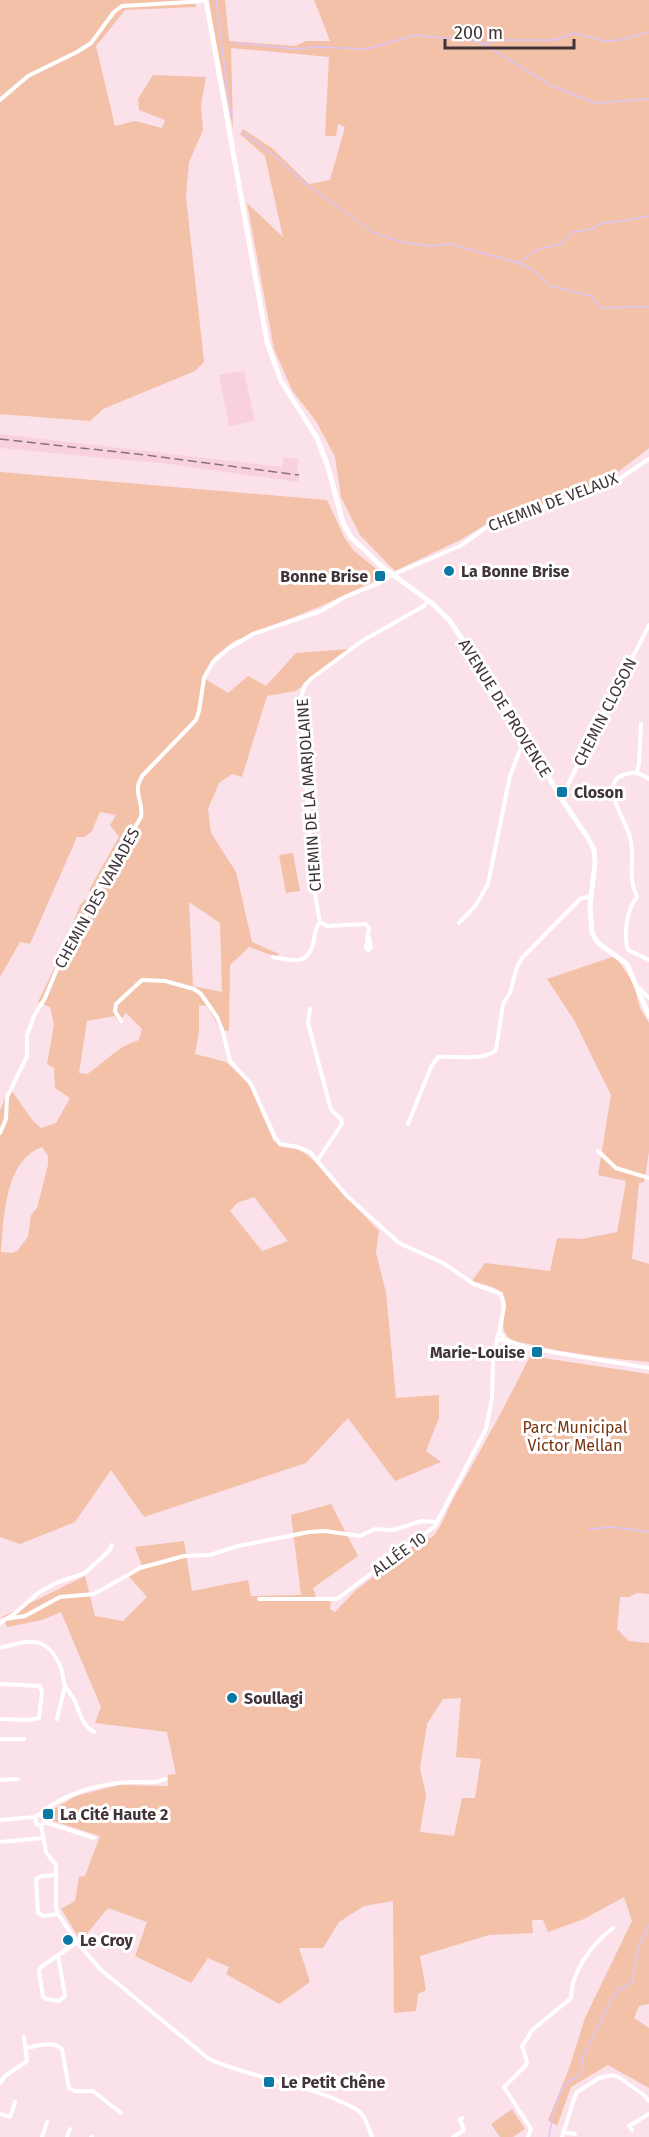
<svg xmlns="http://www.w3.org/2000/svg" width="649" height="2137" viewBox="0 0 649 2137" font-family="'Fira Sans',sans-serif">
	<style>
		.built { fill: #f9d0de }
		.green { fill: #f3c0a8; fill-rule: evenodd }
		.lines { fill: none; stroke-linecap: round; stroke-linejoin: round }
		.stream { stroke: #ddc5f6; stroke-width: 1.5 }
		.street { stroke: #fff; stroke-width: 4 }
		.secondary { stroke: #fff; stroke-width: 5 }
		.rail { stroke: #86747a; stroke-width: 1.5; stroke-dasharray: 9 4.5; stroke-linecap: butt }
		.poi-dot { fill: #0b79a3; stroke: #fff; stroke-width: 2 }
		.labels { text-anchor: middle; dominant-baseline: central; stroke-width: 6; stroke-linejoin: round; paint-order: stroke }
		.street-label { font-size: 16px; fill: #413438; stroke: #fff }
		.poi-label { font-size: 16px; font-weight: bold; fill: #413438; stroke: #fff; text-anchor: start }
		.park-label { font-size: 16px; fill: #763510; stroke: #fff }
	</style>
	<rect width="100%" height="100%" fill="#fbe1e9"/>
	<path class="built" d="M244,371L255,421L229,426L219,375Z
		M0,434L282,467L284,457L299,459L297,471L299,472L298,482L169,464L0,448Z"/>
	<path class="green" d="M0,0H195L196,7L125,10L96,46L115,126L135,121L162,128L165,120L139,110L138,99L153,75L206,77L201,105L203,130L189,162L186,196L204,362L195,371L103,409L90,421L0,414Z
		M208,0H225L229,41L295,46L306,41H330L314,0H649V448L605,482L490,522L460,540L395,571L360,535L341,497L335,457L316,421L292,390L274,349L247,203L283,237L265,156L240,134L243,129L273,149L309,184L330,180L345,127L338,124L336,136H325L329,57L231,48L233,129Z
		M0,472L327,500L344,537L354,551L385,576L321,606L234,641L214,657L202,677L228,693L248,676L266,686L296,653L349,649L296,691L267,696L242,777L232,774L219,783L208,809L211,833L236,872L252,942L279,954L277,957L249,947L230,965L229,1031H221L207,1006L199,1005V1031L195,1054L226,1062L249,1084L273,1140L282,1147L296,1149L306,1154L314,1161L332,1182L379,1231L376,1253L386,1292L396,1398L439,1395V1418L426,1451L441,1462L395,1481L348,1418L306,1463L144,1517L111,1470L75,1522L20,1544L0,1537V1111L9,1087L33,1121L41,1128L56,1123L70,1098L55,1088L54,1068L47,1064L54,1025L50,1007L38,1002L62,952L80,905L92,892L89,890L119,837L110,825L116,815L100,812L92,831L85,837H77L30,944L20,942L0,977ZM189,902L220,923L222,992L193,986ZM126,1013L142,1029L139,1040C116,1047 106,1062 87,1074L79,1073L87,1021L115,1016L119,1022ZM42,1147L48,1156V1165L37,1208L31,1215L28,1237L17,1251L12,1253L1,1252C4,1218 4,1161 42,1147ZM254,1197L288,1241L262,1251L230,1211L237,1203Z
		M293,853L300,891L286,893L279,855Z
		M615,956L633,982L640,1008L649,1023V1152L644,1182L639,1183L632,1259L649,1264V1362C609,1358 568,1354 529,1344C524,1343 516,1342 511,1339C492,1327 517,1303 498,1290C492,1285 480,1284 472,1281L485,1263L550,1271L557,1238L582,1239L617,1232L626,1181L598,1175L611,1095L574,1020L547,979Z
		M530,1356L649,1374V1594L637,1593L629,1597H620L617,1630L620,1631L621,1634L629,1641L649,1643V2004L639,2006L634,2018L649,2028V2088L608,2065L571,2087L557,2126L548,2120L569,2069L585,2018L632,1921L624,1897L584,1919L548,1932L543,1920H532L533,1933L489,1935L420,1956L426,1990L418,1994L416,2011L394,2013L393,1901L364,1906L339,1922L323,1948H299L310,1982L279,2004L226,1974L229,1967L208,1958L191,1983L135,1956L147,1922L108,1908L81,1941L61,1909L75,1901L79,1877L85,1876L100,1836L50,1820L51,1811L76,1796L119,1785L168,1786V1775L176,1774L167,1732L95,1723L101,1707L61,1612L42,1620L7,1627L2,1617L85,1576L95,1616L123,1621L147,1597L126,1573L142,1566L135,1547L184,1541L192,1591L248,1580L251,1596L301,1595L291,1515L331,1504L358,1556L313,1588L316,1597L331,1598L330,1609L335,1612L355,1591L423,1538H431C442,1528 446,1512 453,1499C480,1452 506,1405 530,1356ZM461,1698L456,1757L481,1759L475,1798H462L454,1836L420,1832L426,1795L420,1768L427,1724L443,1699Z
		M512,2109L525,2129L513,2137H500L491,2124Z"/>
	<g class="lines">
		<path class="stream" d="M216,0L231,117
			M236,43L295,49L318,47L367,49L415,35L475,41L484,44L497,40H555L574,33L605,41L620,40L649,32
			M485,45L552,86L595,103L649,99
			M242,132L272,154L302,181L374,233L402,242L430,246L450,244L519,263L531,269L551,286L591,296L601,308C617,309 632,305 649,307
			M519,263L538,249L561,244L572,232L592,229L602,223L623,221L649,216
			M589,1529L612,1527L649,1532
			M549,2137C551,2122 557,2092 568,2082C572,2079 577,2077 581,2074L583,2056L613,1997L619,1990L632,1982L638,1948L649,1925"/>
		<path class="street" d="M0,100L28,76L77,52L91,43L114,12L122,6L206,1
			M637,772L639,764L641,724
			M649,779C640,773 633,771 623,775C598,784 627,822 630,837C636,859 626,873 637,897C627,909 623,935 628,950L649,960
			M561,798L649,625
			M320,922L315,894L309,828L301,697L305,685L312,678L362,641L424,606L428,601
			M320,922L327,926L366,924L369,928L366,948L368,950L371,947L369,938L367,936
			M459,923L476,905L488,884L510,776L525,737
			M273,957C293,961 309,966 314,940C315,933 315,928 320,922
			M639,988L649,998
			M310,1009L308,1023L330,1106L332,1111L341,1119L342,1124L317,1161
			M121,1021L115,1011L116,1004L142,980L165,981L194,989L201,994L217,1017L223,1032L230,1061L251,1084L275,1137L280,1144L298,1147L310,1152L347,1196L399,1243L443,1263L474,1284L501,1294L504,1306L499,1334
			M408,1124L431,1067L438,1057C456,1055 482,1062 496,1050L503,1004L510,993L517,967L522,958L580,899L591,896
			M0,1133L6,1119L7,1097L27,1056V1035L34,1016L45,998L59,964L74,942L96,894L141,817C144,800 131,792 143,775L196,720L199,711L204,678L213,662L228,649L253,634L321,611L345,597L377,584L392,575L460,546L491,524L566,500L619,479L649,459
			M598,1151L616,1168L649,1178
			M497 1337a3 3 0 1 1 6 0a3 3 0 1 1-6 0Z
			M503,1339L528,1348L649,1368
			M259,1599H337L435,1526L486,1429L492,1398L493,1360L497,1340
			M5,1619L25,1616L60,1597L94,1594L140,1568L184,1556L210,1555L238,1546L309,1532L325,1531L360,1536L375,1529L393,1530L422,1521L437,1522
			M0,1623L14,1614L38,1593L56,1583L85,1573L109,1551L112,1545
			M0,1648C29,1640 47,1634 61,1668C63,1673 63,1681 65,1686C68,1691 72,1695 75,1701C80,1714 82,1725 94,1732
			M0,1684L40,1686L42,1692L39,1718L29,1720L0,1719
			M57,1719L65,1686
			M0,1739H24
			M0,1780L18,1779
			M40,1814C63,1794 98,1784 128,1782C140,1781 154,1785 165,1779
			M0,1820L35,1817L40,1814L45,1819V1822L41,1825L36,1824L35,1817
			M45,1822L94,1838
			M41,1825L46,1852L56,1865V1906L58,1914L77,1942L100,1969L209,2059C249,2077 294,2082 335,2099C343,2103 353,2106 360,2112C366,2118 369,2129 372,2137
			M0,1842L44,1838
			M57,1875L41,1876L36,1879L38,1913L43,1916L58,1914
			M58,1955L65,1996L59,2001L46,1999L43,1997L39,1971L41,1967L77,1942
			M26,2048C38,2046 53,2040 62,2049L69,2088L75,2091H93L121,2113
			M0,2083L5,2076L27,2061L24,2037
			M0,2114L10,2117L15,2102
			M632,2130L629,2126L649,2114
			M563,2132L575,2134
			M42,2137L47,2122
			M67,2137L70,2129
			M91,2137H92
			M453,2137L464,2130L460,2120L462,2118
			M528,2137L531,2129L504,2087L526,2065L527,2062L522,2046L529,2036L531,2031L571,1998C571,1972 592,1944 613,1928
			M562,2137L576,2093L599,2078L613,2075L620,2078L645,2096L649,2101"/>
		<path class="secondary" d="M206,0L267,342L281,381L317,438L328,467L343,523L350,536L380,565L433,604L450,621L511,713L561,798L588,838L594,850L595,863L590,905L592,933L598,943L627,964L649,1016"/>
		<path class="rail" d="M0,439L145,455L299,475"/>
	</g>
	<g class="poi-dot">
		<circle cx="449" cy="571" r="6"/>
		<rect x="374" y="570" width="12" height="12" rx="3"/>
		<rect x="556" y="786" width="12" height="12" rx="3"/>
		<rect x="531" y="1346" width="12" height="12" rx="3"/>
		<circle cx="232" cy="1698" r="6"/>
		<rect x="42" y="1808" width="12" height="12" rx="3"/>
		<circle cx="68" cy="1940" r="6"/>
		<rect x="263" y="2076" width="12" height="12" rx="3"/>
	</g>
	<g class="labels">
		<g class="street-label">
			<text transform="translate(553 502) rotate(-21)">CHEMIN DE VELAUX</text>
			<text transform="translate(505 708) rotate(58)">AVENUE DE PROVENCE</text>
			<text transform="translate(605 712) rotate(-63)">CHEMIN CLOSON</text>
			<text transform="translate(309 795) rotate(-94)">CHEMIN DE LA MARJOLAINE</text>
			<text transform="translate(97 898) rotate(-61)">CHEMIN DES VANADES</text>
			<text transform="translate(399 1554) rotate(-36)">ALLÉE 10</text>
		</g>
		<g class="poi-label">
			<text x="461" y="571">La Bonne Brise</text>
			<text x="368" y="576" text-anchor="end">Bonne Brise</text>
			<text x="574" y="792">Closon</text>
			<text x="525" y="1352" text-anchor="end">Marie-Louise</text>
			<text x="244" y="1698">Soullagi</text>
			<text x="60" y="1814">La Cité Haute 2</text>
			<text x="80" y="1940">Le Croy</text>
			<text x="281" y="2082">Le Petit Chêne</text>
		</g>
		<g class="park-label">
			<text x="575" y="1427">Parc Municipal<tspan x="575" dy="18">Victor Mellan</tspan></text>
		</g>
	</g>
	<path d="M445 39v9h129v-9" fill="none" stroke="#413438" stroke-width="3"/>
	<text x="454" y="39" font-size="18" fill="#413438" stroke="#ffffff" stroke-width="4.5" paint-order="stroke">200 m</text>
</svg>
